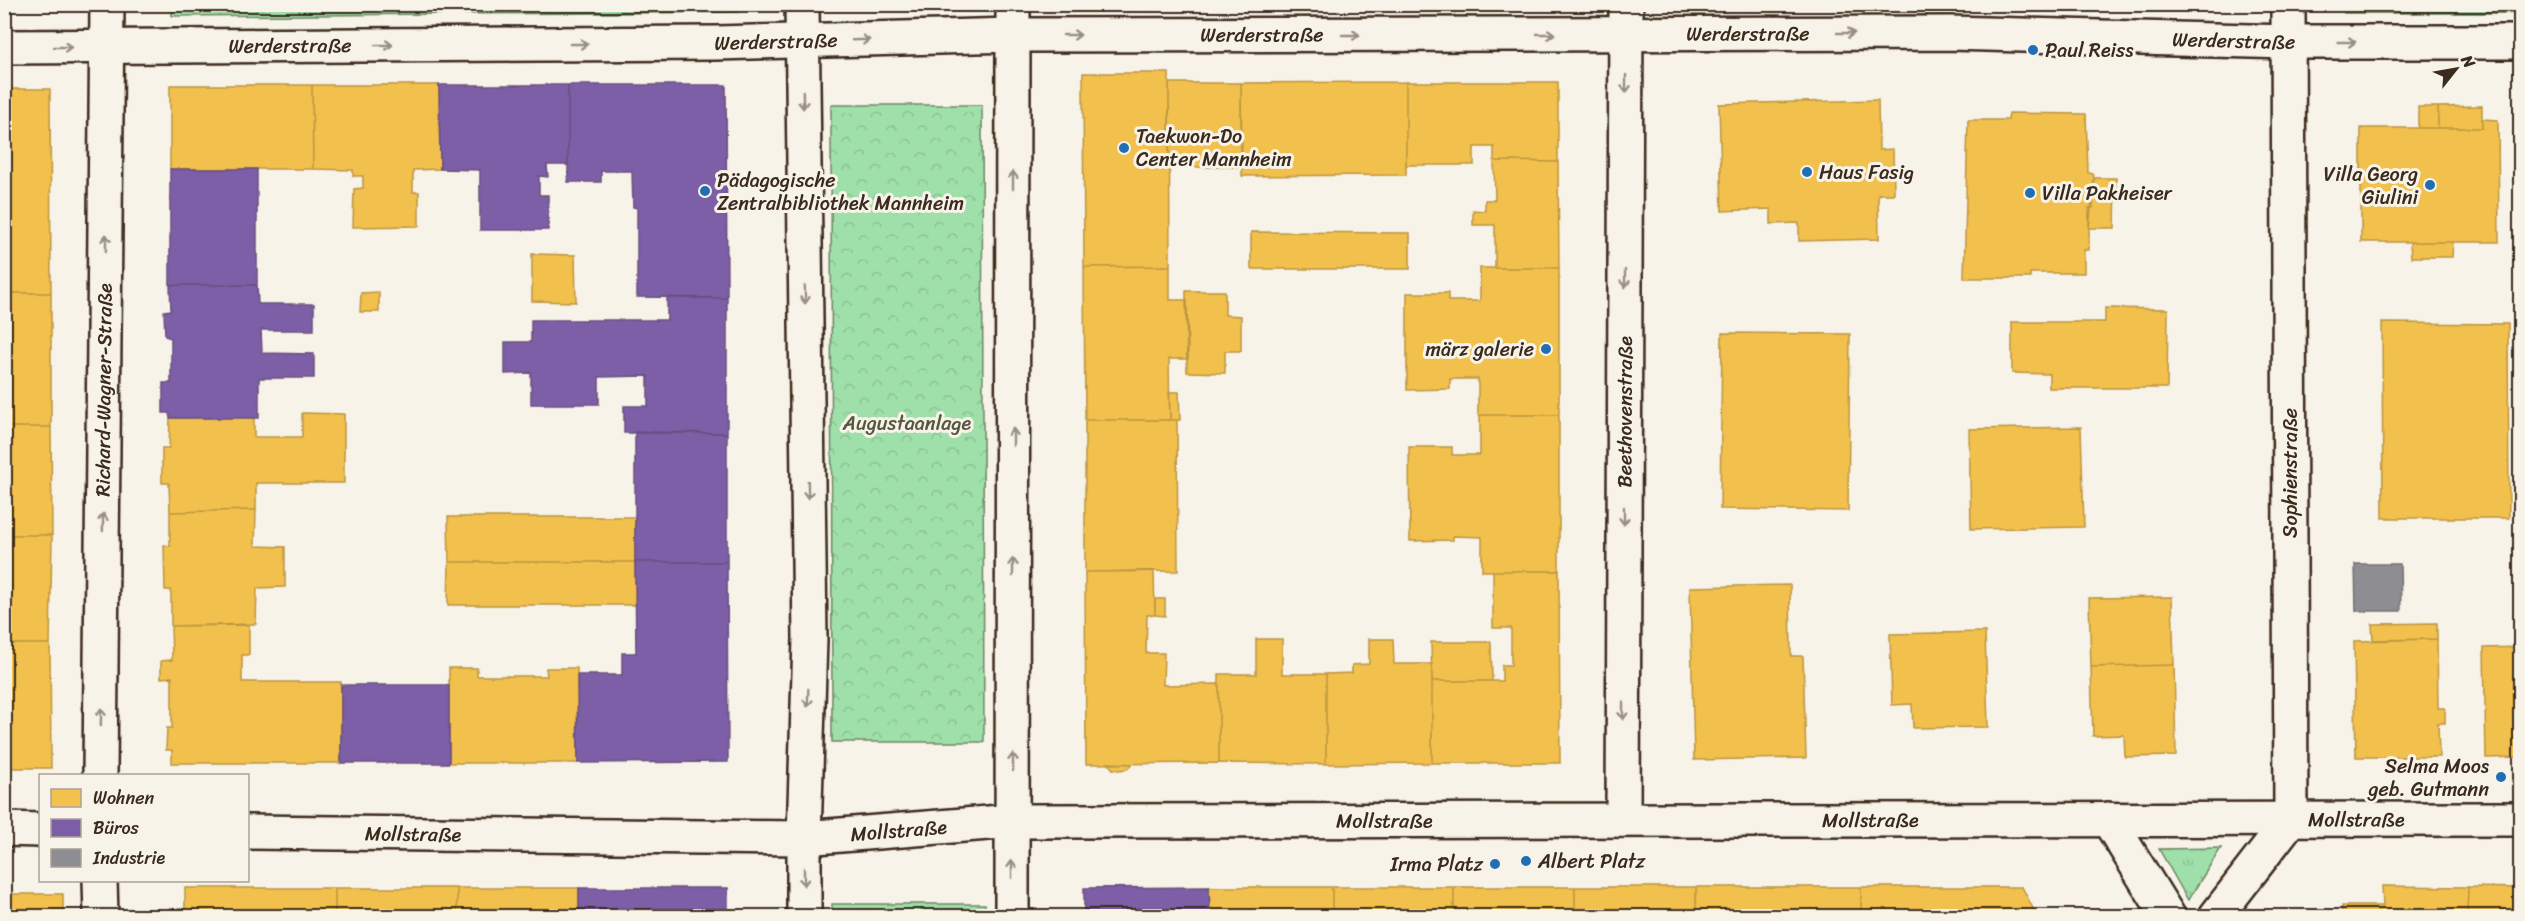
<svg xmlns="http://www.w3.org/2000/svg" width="2525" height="921" viewBox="0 0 2525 921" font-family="Sriracha,sans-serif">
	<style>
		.grass { fill: url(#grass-tufts); stroke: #6d8564; stroke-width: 1.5 }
		.park { fill: url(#park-crowns); stroke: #6d8564; stroke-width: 1.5 }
		.homes { fill: #f2c14e; stroke: #bb9440; stroke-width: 1.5 }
		.offices { fill: #7b5ea7; stroke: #684e7e; stroke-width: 1.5 }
		.industry { fill: #8d8d92; stroke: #746f6f; stroke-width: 1.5 }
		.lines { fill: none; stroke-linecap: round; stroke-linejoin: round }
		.minor-casing { stroke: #3b2a1e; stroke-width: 38 }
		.primary-casing { stroke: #3b2a1e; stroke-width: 38 }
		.minor { stroke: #f7f3e8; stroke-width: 33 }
		.primary { stroke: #f7f3e8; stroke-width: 33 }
		.oneway { stroke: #998e83 }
		.poi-dot { fill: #1f6fb2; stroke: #f7f3e8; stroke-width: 2 }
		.labels { text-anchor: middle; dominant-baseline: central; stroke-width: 6; stroke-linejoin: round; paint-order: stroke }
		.street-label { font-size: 20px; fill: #3b2a1e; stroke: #f7f3e8 }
		.poi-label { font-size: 20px; fill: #3b2a1e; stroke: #f7f3e8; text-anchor: start }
		.park-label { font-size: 20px; fill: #545841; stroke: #f7f3e8 }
	</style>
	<defs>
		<pattern id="grass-tufts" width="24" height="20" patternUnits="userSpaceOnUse" patternTransform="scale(1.5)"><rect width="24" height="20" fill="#9fe0aa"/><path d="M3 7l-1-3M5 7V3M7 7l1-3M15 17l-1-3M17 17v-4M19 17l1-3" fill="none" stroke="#8ac092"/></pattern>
		<pattern id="park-crowns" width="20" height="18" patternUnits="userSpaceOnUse" patternTransform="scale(1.5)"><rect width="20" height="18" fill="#9fe0aa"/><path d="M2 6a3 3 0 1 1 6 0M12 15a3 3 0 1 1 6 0" fill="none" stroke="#8ac092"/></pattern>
	</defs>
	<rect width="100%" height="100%" fill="#f7f3e8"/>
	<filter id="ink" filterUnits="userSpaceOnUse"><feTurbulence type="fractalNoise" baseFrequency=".0167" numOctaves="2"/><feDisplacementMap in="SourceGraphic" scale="12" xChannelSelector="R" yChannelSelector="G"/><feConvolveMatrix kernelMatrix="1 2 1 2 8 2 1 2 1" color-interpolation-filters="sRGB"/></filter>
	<g filter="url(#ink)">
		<path class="grass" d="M738,5V12L172,16V5Z
			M2221,848L2188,900L2159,849Z"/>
		<path class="park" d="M2520,4V13H2344V5Z
			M831,105H982L984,742H832Z
			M832,904H985V916H832Z"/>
		<path class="homes" d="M1083,73H1169L1170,266L1084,267Z
			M1406,82V175L1242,176L1241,83Z
			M1406,82H1558V162L1494,161V147H1474V165H1406Z
			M1169,83H1241V167H1169Z
			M170,85H312L313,169H170Z
			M312,85H439L440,169L413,170V192H419V226L353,227L354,189L363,188V176H353V170L313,169Z
			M4,89H50L51,293H4Z
			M1878,100L1879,150L1893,149L1894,194H1878L1879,239L1799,241V223L1771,224V209L1722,211L1719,104Z
			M2482,106V128H2438V107Z
			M2418,107H2438V128H2418Z
			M2009,113L2086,114L2088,173L2093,174L2094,178L2093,208H2089V250H2084V273H2030V278H1964L1968,120H2008Z
			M2482,119L2498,120L2499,242H2361V128H2482Z
			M1494,161L1558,162L1559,268H1495V225H1473V210L1485,211V200H1495Z
			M2094,178H2116L2115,228H2089Z
			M1251,232L1410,233V269H1251Z
			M2410,242H2453L2452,257H2411Z
			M532,254L575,255L576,302L532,301Z
			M1170,266V300H1187L1188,359H1169L1170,420H1085L1084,267Z
			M1480,268H1559V415H1478V379H1450V389L1407,390V293H1448V301H1480Z
			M1186,291H1225V315L1241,316V351H1225V373L1187,372Z
			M379,292V312H360L361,293Z
			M4,293H51V427H4Z
			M2105,308L2168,309L2167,388H2049V374L2012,373V322H2105Z
			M2382,323L2508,324L2509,518H2383Z
			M1722,333L1850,334L1848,511L1720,509Z
			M1169,392H1179L1180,420H1170Z
			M302,413L344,414V483H256V510L170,512L169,483H162V448H169L170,418L254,417V437H302Z
			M1480,415H1559V571H1482V537L1453,536V540L1410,541L1409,447H1452V455H1480Z
			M1085,420H1177L1178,571L1085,572Z
			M4,427H51L52,535H4Z
			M2081,427L2084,527L1971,529L1969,429Z
			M256,510L255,546L285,547V587L257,588L256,624L171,626V590H165L164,545L170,546V512Z
			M448,517H635V562H449Z
			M4,535H52L50,644H4Z
			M449,562H635V605H448Z
			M1154,571L1155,615H1147L1146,653H1164L1163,685L1219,684V763L1086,764L1085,572Z
			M1493,571H1559L1560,763H1432V681H1502V665H1511V628H1493Z
			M1790,585L1791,656H1803L1806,758L1694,760L1690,587Z
			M2172,597L2174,665L2091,667L2089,598Z
			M1155,599H1165V616L1155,615Z
			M2437,623V639L2373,640L2372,624Z
			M249,625V655H242V682H341V763H172V750H166L167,728H172V677L161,678V661L172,660L171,626Z
			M1985,632L1988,727L1913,728L1912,704L1892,705L1890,634Z
			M1256,639H1282V674H1326V764L1219,763V674H1256Z
			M1369,639H1393L1394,664H1432V763L1326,764V674L1352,673V665L1369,664Z
			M2437,639L2438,708H2445V723H2438L2439,757H2356L2354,641Z
			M1431,642H1491L1492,681H1432Z
			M4,644H50L51,768H4Z
			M2520,647V757L2486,758L2484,648Z
			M2174,665L2176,756L2125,757L2124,735L2093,736L2091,667Z
			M449,668H477V676H547L546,668H577L578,763H449Z
			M1108,763L1133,764L1127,769L1119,770L1113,769Z
			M2382,886L2468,887L2467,916H2341L2342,906H2383Z
			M1209,887H1332V916H1210Z
			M1332,887H1454V916H1332Z
			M1454,887H1575V916H1454Z
			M1575,887H1696V916H1575Z
			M1696,887H1861V916H1696Z
			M1861,887H2022L2037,916H1861Z
			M2468,887L2520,888V916H2467Z
			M185,888H335V916H185Z
			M335,888H457V916H335Z
			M457,888H579V916H457Z
			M4,894H63V916H4Z"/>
		<path class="offices" d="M439,85H568V165H547L548,177L539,176V195H548V230H480V170L440,169Z
			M568,85H726L727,298L637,297V208L633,207L632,171H601V182H568Z
			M170,169H257V285H170Z
			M170,285H257L258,304H314V330H261L262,353L314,354V378H259V418H170L169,413H163V383H171V338L165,336L164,311L171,310Z
			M667,298H727V433H624V406H648V376L599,377V404H531V373L505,374V342H531V320H667Z
			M635,432L727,433V562H635Z
			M635,562H727L728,762L578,763L577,675H622V653H636Z
			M341,685H449V763H341Z
			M1209,887L1210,916H1084V888Z
			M579,888H728V916H579Z"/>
		<path class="industry" d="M2355,564H2400L2401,611H2356Z"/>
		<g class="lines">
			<g class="minor-casing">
				<g id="minor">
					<path id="s1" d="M4,47L716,43L1013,35L1950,33L2289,42H2520"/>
					<path id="s2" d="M100,776L107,4"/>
					<path d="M2108,819L2168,916"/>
					<path id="s3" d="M1623,820L1626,4"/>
					<path d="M4,829L40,830"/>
					<path id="s4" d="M248,832L804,838L1013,821L2520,819"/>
					<path d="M100,880L101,916"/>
					<path d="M2216,916L2291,819L2288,4"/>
				</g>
			</g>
			<g class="primary-casing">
				<path id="primary" d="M802,4L810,639L804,838V916
					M1012,916L1013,4"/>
			</g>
			<use href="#minor" class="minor"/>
			<use href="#primary" class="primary"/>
		</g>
		<defs><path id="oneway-shaft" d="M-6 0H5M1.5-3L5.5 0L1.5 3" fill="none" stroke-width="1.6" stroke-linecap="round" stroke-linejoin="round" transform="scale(1.5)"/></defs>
		<g class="oneway">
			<use href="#oneway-shaft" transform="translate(1846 33)"/>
			<use href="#oneway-shaft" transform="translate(1546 34)"/>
			<use href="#oneway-shaft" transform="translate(1072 35)"/>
			<use href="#oneway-shaft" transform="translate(1351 35)"/>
			<use href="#oneway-shaft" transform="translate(861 40) rotate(-2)"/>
			<use href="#oneway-shaft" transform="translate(2347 42)"/>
			<use href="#oneway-shaft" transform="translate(579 44)"/>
			<use href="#oneway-shaft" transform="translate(384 45)"/>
			<use href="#oneway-shaft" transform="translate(63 47)"/>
			<use href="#oneway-shaft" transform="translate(1626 84) rotate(90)"/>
			<use href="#oneway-shaft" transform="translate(803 100) rotate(89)"/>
			<use href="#oneway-shaft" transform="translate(1013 180) rotate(-90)"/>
			<use href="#oneway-shaft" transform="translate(106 243) rotate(-89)"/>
			<use href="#oneway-shaft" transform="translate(1625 279) rotate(90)"/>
			<use href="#oneway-shaft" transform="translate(805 295) rotate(89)"/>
			<use href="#oneway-shaft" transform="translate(1013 437) rotate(-90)"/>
			<use href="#oneway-shaft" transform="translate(808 490) rotate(89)"/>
			<use href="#oneway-shaft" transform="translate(1624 516) rotate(90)"/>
			<use href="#oneway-shaft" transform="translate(103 522) rotate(-89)"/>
			<use href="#oneway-shaft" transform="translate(1013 567) rotate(-90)"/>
			<use href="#oneway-shaft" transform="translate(808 698) rotate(92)"/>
			<use href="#oneway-shaft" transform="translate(1623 711) rotate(90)"/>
			<use href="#oneway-shaft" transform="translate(101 717) rotate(-89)"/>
			<use href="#oneway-shaft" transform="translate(1013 762) rotate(-90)"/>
			<use href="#oneway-shaft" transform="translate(1012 869) rotate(-90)"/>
			<use href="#oneway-shaft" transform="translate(804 877) rotate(90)"/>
		</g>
	</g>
	<g class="poi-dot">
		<circle cx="2033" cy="50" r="6"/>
		<circle cx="1124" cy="148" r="6"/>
		<circle cx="1807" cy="172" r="6"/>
		<circle cx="2430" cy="185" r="6"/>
		<circle cx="705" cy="191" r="6"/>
		<circle cx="2030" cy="193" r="6"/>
		<circle cx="1546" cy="349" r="6"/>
		<circle cx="2501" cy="777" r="6"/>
		<circle cx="1526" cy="861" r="6"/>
		<circle cx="1495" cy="864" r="6"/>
	</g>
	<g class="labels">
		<g class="street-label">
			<text stroke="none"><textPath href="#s1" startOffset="1744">Werderstraße</textPath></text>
			<text stroke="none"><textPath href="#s1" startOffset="1258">Werderstraße</textPath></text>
			<text stroke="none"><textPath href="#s1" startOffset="2230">Werderstraße</textPath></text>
			<text stroke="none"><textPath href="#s1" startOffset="772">Werderstraße</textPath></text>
			<text stroke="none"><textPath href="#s1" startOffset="286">Werderstraße</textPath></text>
			<text stroke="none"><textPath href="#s2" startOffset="386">Richard-Wagner-Straße</textPath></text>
			<text stroke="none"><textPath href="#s3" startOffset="408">Beethovenstraße</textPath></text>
			<text transform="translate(2290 473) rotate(-90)">Sophienstraße</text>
			<text stroke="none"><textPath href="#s4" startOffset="2109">Mollstraße</textPath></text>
			<text stroke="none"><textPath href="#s4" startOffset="1623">Mollstraße</textPath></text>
			<text stroke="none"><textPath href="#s4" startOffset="1137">Mollstraße</textPath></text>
			<text stroke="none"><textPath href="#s4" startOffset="651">Mollstraße</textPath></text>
			<text stroke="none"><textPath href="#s4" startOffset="165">Mollstraße</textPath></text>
		</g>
		<g class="poi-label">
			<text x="2045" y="50">Paul Reiss</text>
			<text x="1136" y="136">Taekwon-Do<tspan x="1136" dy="23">Center Mannheim</tspan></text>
			<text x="1819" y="172">Haus Fasig</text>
			<text x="2418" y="174" text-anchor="end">Villa Georg<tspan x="2418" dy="23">Giulini</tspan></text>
			<text x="717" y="180">Pädagogische<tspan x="717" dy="23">Zentralbibliothek Mannheim</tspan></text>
			<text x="2042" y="193">Villa Pakheiser</text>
			<text x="1534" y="349" text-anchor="end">märz galerie</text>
			<text x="2489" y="766" text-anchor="end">Selma Moos<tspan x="2489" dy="23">geb. Gutmann</tspan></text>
			<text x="1538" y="861">Albert Platz</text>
			<text x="1483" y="864" text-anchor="end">Irma Platz</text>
		</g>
		<g class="park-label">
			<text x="907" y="423">Augustaanlage</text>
		</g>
	</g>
	<rect width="2525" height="921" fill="none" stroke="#f7f3e8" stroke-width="24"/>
	<rect x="12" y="12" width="2501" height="897" fill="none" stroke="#3b2a1e" stroke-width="2" filter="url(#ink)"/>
	<rect x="39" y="774" width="210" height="108" fill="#f7f3e8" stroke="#aca397" stroke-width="1.5"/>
	<rect x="51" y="789" width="30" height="18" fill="#f2c14e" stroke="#aca397" stroke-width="1.5"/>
	<text x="93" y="804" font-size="18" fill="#3b2a1e">Wohnen</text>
	<rect x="51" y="819" width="30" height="18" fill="#7b5ea7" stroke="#aca397" stroke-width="1.5"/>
	<text x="93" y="834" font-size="18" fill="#3b2a1e">Büros</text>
	<rect x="51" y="849" width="30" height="18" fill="#8d8d92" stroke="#aca397" stroke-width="1.5"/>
	<text x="93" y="864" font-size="18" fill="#3b2a1e">Industrie</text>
	<g transform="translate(2456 69) rotate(59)" stroke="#f7f3e8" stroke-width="4.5" paint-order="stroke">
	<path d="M0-4.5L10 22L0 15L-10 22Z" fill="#3b2a1e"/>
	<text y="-9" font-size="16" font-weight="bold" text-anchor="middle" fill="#3b2a1e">N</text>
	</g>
</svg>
